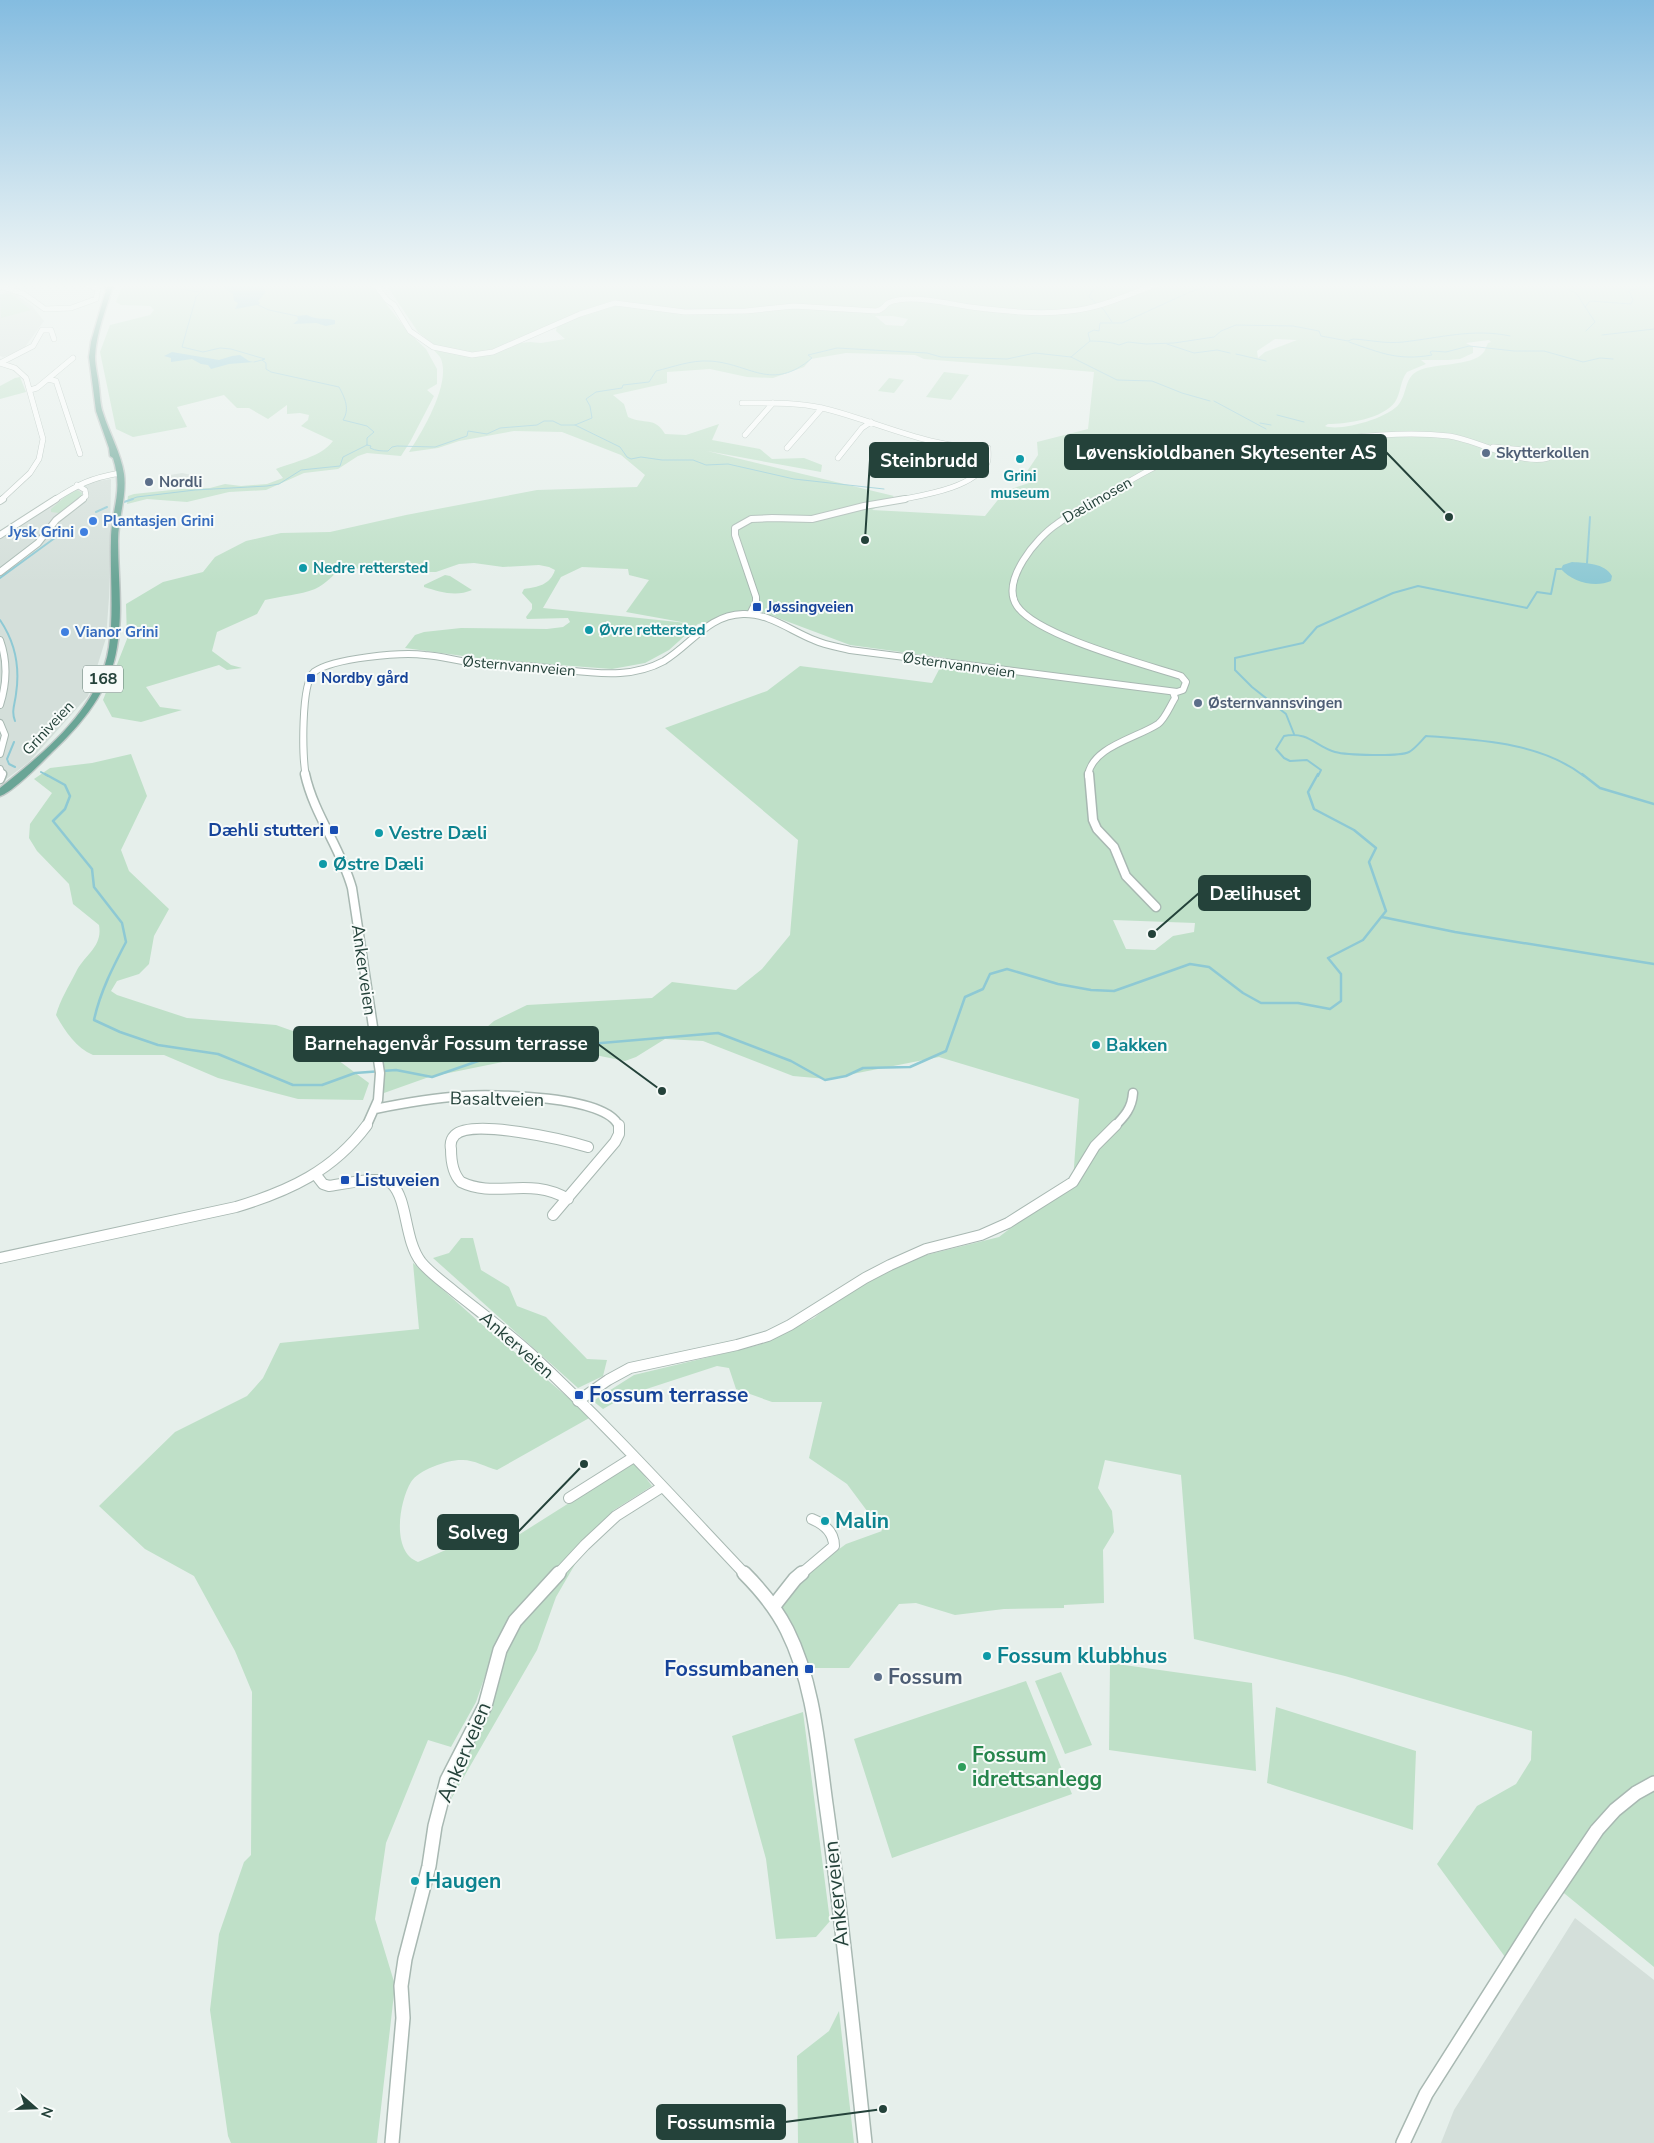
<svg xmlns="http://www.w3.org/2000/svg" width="1654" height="2143" viewBox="0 0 1654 2143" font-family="'Nunito Sans',sans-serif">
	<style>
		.built { fill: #d4dfda }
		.green { fill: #bfe0c8; fill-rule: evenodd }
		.water { fill: #8ec9d4 }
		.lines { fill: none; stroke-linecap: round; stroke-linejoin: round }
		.stream-far2 { stroke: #8ec9d4; stroke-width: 1 }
		.stream-far1 { stroke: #8ec9d4; stroke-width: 2 }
		.stream { stroke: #8ec9d4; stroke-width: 2.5 }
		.minor-far4-casing { stroke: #a8b8b2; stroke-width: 6 }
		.minor-far3-casing { stroke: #a8b8b2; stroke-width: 8 }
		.minor-far2-casing { stroke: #a8b8b2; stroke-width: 11 }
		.minor-far1-casing { stroke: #a8b8b2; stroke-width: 12 }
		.minor-casing { stroke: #a8b8b2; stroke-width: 16 }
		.major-casing { stroke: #c2cac8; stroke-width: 3 }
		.minor-far4 { stroke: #fff; stroke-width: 5 }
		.minor-far3 { stroke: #fff; stroke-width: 6 }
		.minor-far2 { stroke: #fff; stroke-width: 8 }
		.minor-far1 { stroke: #fff; stroke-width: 10 }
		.minor { stroke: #fff; stroke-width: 13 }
		.major { fill: #6aa596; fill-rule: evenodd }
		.service-dot { fill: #5c6f8a; stroke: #f7fbf9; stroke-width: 2 }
		.culture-dot { fill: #0f9aa8; stroke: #f7fbf9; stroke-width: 2 }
		.shop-dot { fill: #3f7fe0; stroke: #f7fbf9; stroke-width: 2 }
		.transit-dot { fill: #1a4fb4; stroke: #f7fbf9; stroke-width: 2 }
		.leisure-dot { fill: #2e9e5b; stroke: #f7fbf9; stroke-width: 2 }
		.labels { text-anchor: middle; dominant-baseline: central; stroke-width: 4; stroke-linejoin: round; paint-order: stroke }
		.far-service-label { font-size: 15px; font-weight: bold; fill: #4e5e75; stroke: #f7fbf9; text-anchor: start }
		.far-culture-label { font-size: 15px; font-weight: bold; fill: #0d838f; stroke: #f7fbf9; text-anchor: start }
		.far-street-label { font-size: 15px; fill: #24423a; stroke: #f7fbf9 }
		.far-shop-label { font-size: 15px; font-weight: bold; fill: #366cbe; stroke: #f7fbf9; text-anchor: start }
		.far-transit-label { font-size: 15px; font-weight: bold; fill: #164399; stroke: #f7fbf9; text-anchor: start }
		.shield { fill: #f7fbf9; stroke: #637a73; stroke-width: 1 }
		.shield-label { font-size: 16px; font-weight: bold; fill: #24423a }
		.transit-label { font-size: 18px; font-weight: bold; fill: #164399; stroke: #f7fbf9; text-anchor: end }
		.culture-label { font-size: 18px; font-weight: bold; fill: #0d838f; stroke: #f7fbf9; text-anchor: start }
		.street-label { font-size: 18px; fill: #24423a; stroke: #f7fbf9 }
		.near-transit-label { font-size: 21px; font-weight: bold; fill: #164399; stroke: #f7fbf9; text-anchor: start }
		.near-culture-label { font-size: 21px; font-weight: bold; fill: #0d838f; stroke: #f7fbf9; text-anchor: start }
		.near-service-label { font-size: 21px; font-weight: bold; fill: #4e5e75; stroke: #f7fbf9; text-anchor: start }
		.near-street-label { font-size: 21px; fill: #24423a; stroke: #f7fbf9 }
		.near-leisure-label { font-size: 21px; font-weight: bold; fill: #27864d; stroke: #f7fbf9; text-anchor: start }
		.leader { fill: none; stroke: #24423a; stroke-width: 2 }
		.callout-dot { fill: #24423a; stroke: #f7fbf9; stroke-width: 2 }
		.callout { fill: #24423a; stroke: #24423a; stroke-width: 2 }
		.callout-label { font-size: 19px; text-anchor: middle; font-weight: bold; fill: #fff }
	</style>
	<rect width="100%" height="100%" fill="#e6efeb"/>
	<path class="built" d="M12,292L32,306L44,321L22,351L3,357L0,356V294Z
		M182,473L197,476L200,482L171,486L170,475Z
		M111,479L109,598L106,638L88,696L29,762L0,784V538L70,492L92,482Z
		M1575,1918L1654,1980V2143H1441L1454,2110Z"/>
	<path class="green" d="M123,283H370L408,332L426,349L437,369V384L427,390L434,396L410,442L401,456L367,453L358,456L338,469L304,473L266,490L229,492L187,502L147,499L127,504L128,496L134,494L181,489L210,488L225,484L241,486L267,484L283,478L276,469C295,461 320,458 333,441L301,426L308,420L309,415L300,413L287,414V405L268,419L249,408H237L224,395L177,407L187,427L133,437L116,429L100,352L110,325L150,315L154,310L150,306L121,305L116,302Z
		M385,283H1654V1967L1559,1889L1508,1961L1437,1864L1477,1806L1516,1784L1531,1760L1532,1731L1345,1676L1194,1639L1181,1475L1105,1460L1098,1488L1112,1511L1114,1532L1103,1550L1104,1603L1064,1605V1608L1004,1609L955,1615L916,1603L899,1604L849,1668H810L780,1604L800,1578L846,1544L882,1531L847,1484L809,1458L822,1402H772L736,1389L729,1368L717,1366L628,1395L603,1409L593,1401L634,1375L759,1345L814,1318L855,1285L898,1262L999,1237L1073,1180L1079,1099L939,1057L827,1079L793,1076L703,1041L665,1039L636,1057L625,1061L580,1052L556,1051L429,1077L384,1093L382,1055L465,1046L494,1021L527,1005L652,998L672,982L736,990L762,969L790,935L798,840L665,728L767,691L800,666L932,683L945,658L850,645L759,611L698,624L669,650L645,663L612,669L492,660L405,648L415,635L424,632L461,628L547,629L563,627L570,622L568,618L527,619L526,617L532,609V604L522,593L524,589C538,587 550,585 555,570L549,567L539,565L503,567L474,563L459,564L436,572H425L404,567L343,569C333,573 327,584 315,589C300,595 281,596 265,600L257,614L217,632L212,651L231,665L242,668L227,670L219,665L146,687L160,707L182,710L141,722L112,717L103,700L127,639L126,604L163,582L203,572L215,557L246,541L281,533L330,532L406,515L537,490L637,487L645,475L621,455L562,432L514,431L459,441L438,448L409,452C422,432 451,384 441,359C440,356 436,353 434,350V345L418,332ZM587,312L557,327L556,331L565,339L541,343L530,342L511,344ZM875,316H893L908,319L903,326L886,325ZM1275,339L1297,340L1265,352L1258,358L1257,351ZM1489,340L1491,342L1488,343C1486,347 1485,351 1483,353C1472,366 1437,363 1420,370C1404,376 1408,392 1399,404C1389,418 1340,432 1325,426L1328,424C1346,424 1383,419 1395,402C1401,393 1400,381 1407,372L1426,364L1421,360H1448L1460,359L1473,353V347L1466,343ZM846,353L915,355L924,359C981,364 1037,367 1094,372L1088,429L1037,442L1038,455L1026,473L1029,483L1005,491L985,516L872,510L894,496L707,451L821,472L822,465L804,458L772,459L760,449L712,440L719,424L686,435L665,434C655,416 644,425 628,417L624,404L613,395L667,383V372L710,369L747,377L773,378L804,367L811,359ZM582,567L628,569L629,575L649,580L626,612L687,623L543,608L561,577ZM1113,920L1195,923L1194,932L1173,936L1155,950L1126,949Z
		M10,293L31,310L1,318L0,295Z
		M944,372L969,375L951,400L926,397Z
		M20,377L26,392L0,399V386L15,378Z
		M889,378L904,380L894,393L878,391Z
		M77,490L82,493L81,497L59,513L51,512V509L67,495Z
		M445,575L450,576L472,590C456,597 440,592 424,587V585Z
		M131,754L147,796L121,850L129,871L169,909L154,936L149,964L139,974L117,981L111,991L117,995L187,1018L276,1025L304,1035L369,1083L363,1100L298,1099L218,1078L164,1055H93C76,1048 65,1031 56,1015C60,1000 69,986 76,972C85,954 103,947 99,925L73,904L69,884L37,851L29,838L30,824L52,793L34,779L50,768L92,763Z
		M461,1238H473L481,1270L509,1287L517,1306L546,1317L587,1359L607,1360L603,1376L578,1388L433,1258L449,1253Z
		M413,1263L478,1321L591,1417L497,1470C486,1467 474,1460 463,1460C449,1459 418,1470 411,1482C399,1502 391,1552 418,1562L508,1523L520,1534L634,1462L652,1486L614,1510L511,1616L495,1647L476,1702L451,1747L428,1740L386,1843L375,1919L395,1985L377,2143H231L228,2136L210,2010L219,1934L244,1862L251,1855L252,1692L235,1651L194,1576L145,1549L99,1506L175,1432L247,1396L263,1378L280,1343L419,1329Z
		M581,1554L556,1597L537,1650L450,1801L488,1705L505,1649L519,1622Z
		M1110,1663L1252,1683L1256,1771L1109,1750Z
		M1061,1672L1092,1745L1065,1754L1035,1681Z
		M1026,1681L1072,1794L892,1858L854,1739Z
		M1276,1707L1416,1751L1413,1830L1267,1783Z
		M803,1712L830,1921L816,1937L776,1939L766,1859L732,1736Z
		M839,2011L854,2143H798L797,2056L829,2031Z"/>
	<path class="water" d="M218,283L260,285L266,292L258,301L260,303L258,305L235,309L238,303L234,301L233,294L224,288L226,286Z
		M307,315C315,320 326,318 335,320V324L326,326L316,323L293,324L298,320L297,316Z
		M172,352L219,360L232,356L240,355L249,361L254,362L229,364L211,369L208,365L201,364L192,359L171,362V358L164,356Z
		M1572,562C1585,563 1605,563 1612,576L1611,581C1595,588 1572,582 1561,569L1563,565Z"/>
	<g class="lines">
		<path class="stream-far2" d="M205,283L202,291L196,297L182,347L203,352L220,348L231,349L265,359L262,360L266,363V369L271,372L339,387C345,398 350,409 343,420L367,426L374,432L367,438V445
			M1112,283L1093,289L1089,297L1104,310L1112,322
			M1565,288L1576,293L1595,322L1586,331
			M181,289L199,292
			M258,305L269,310L297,316
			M1585,307L1590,301L1631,304L1633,300L1629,291L1654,283
			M1602,335L1654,329
			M1090,341C1098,341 1112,342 1119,345L1128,342L1146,344L1174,343L1214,337L1221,331L1236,325L1293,326L1319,331L1321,336L1348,341L1353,339C1370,340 1386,344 1403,342C1439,338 1474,328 1510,336
			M1349,342C1381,353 1398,361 1432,355L1430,352L1432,351L1446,352L1469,346L1514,351H1544L1583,362L1600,358L1613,359
			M1167,344L1194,353L1217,350L1230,353
			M1236,354L1266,361
			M1071,357L1117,380L1152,381L1182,393L1210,401
			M254,362L262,360
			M1214,401L1266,429
			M1277,415L1304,422
			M1260,423L1271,425
			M575,425L620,447L627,457L631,459L641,457L662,460H693L706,465L728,464L794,479L884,489
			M367,445L371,446L370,448C376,451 382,451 388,451L392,447L397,446L435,447L467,436L468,431L487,434L500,428L537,425L544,421H553L561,425H575L592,418L590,406L586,399L596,392L622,388L623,385L649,382L656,371C673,367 691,360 709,361C750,363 771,393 812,358L808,355L837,348L927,353L941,357L1007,359L1035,353L1071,357L1090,341L1088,333L1094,330L1099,331L1100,323H1122L1190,292L1220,283
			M129,500L137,497L195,490L267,486L279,484L301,470L340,466L343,457L367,445"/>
		<path class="stream-far1" d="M124,502L133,499
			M96,512L107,507
			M1587,563L1590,517
			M0,578L63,532
			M0,620C15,642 20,668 16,694C15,704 11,711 15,721
			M1294,734L1286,714L1252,687L1235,670V658L1303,643L1317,627L1393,593L1418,586L1527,608L1537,592L1551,594L1556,569H1561
			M14,742L7,759L9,764L15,767
			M41,772L48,776
			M1318,776L1321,770L1307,760L1290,761L1284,758L1276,749L1284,736C1309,731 1316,747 1335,752C1346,755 1399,757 1409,752C1415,749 1421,741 1426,736C1479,740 1540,742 1584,776"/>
		<path class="stream" d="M45,774L65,785L70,796L65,809L53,821L92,869L94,887L122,923L126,942C113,967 100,992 94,1020L120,1032L158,1045L218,1054L293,1085H322L355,1073L396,1070L432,1077L507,1051L718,1033L791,1061L825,1080L846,1076L863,1068L910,1067L946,1051L965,997L983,989L990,974L1007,969L1058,984L1091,990L1114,991L1190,964L1209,967L1243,993L1261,1003H1298L1330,1009L1341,1001V974L1328,958L1363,940L1386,911L1369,862L1376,848L1354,830L1314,809L1308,792L1318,774
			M1582,774L1600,788L1654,804
			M1382,917L1455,932L1654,964"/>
		<g class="minor-far4-casing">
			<path id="minor-far4" d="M374,283L387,300L394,305L410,331L433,347L472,355L493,352L580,314L615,303L685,312L746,311L794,306L876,311C883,310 883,307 888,303C894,300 904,299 911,299C931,299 951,304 971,307C1003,311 1038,315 1070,311C1103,308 1130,293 1161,283
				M0,286L24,294L45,309L71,308L96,299L98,289L84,283
				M0,363L15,368L26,378L43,439L39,459L30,473L1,500
				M0,363L33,346L42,330H51L54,339
				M48,379L56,381L80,454
				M30,390L37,388L73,358
				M742,403C769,403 796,402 822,408C880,422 926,448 988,448C988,453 989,459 987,463C973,488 924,495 899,500
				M745,435L773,403
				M787,448L822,408
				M838,458L862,428L871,422
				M77,485L85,490L86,496L81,500
				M54,500C79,484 91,478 120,473
				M1098,500C1122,486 1145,470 1171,460C1208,445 1248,449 1287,445C1341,439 1395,430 1449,436C1478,440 1521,466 1548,458L1542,452L1493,447"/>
		</g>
		<g class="minor-far3-casing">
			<path id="minor-far3" d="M0,501L3,499
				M0,535L56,499
				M0,572L38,543L56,520L83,499
				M750,614L756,602V597L735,535V528L751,519L772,518L812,519L864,506L905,499
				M0,640C8,662 7,683 0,705
				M0,723L5,735L0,754
				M0,769L2,776
				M306,776C302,758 301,683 314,672C333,658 401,652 425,655C443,656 460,662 477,663C497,665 518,665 538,667C565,669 593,675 620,673C635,672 651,668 664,661C692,644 708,615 743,614C769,613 791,631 814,640C825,645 838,647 850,650L1177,692L1183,690L1186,682L1181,676C1144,664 1037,636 1017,606C1000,581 1037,537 1057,524C1070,514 1086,507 1100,499
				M1088,776C1091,747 1137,738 1158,724C1165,719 1170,706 1175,698L1173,692"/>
		</g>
		<g class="minor-far2-casing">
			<path id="minor-far2" d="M305,774C314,815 341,848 352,888L380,1073L378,1100L366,1127
				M1089,774L1093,820L1097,829L1114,847L1126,876L1156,907
				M0,779L2,774
				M375,1109C404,1103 433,1098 463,1096C492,1094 609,1095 619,1127
				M1114,1127C1125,1116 1132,1108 1133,1093"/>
		</g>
		<g class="minor-far1-casing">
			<path id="minor-far1" d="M316,1175L323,1184L329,1186C343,1184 382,1175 392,1184C408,1200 404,1240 421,1262C430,1273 443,1282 455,1292C480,1312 507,1332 531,1354C606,1424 675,1500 745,1574
				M568,1199C529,1176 496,1199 461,1182C453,1174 451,1160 451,1149C450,1144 451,1139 455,1135C472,1118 565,1140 588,1147
				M553,1215L615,1142L619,1134V1125
				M0,1258L236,1207C289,1191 333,1171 367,1125
				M578,1401L608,1380L630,1368L737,1345L768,1336L790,1325L865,1278L890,1265L926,1249L981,1235L1008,1223L1073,1182L1095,1146L1116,1125
				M569,1498L634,1457
				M558,1574L585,1545L616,1516L662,1487
				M801,1574L834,1546C834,1532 824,1524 812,1519"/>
		</g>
		<g class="minor-casing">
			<path id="minor" d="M744,1573C760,1589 777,1610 787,1630C814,1684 818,1746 826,1804C842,1916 853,2030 865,2143
				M773,1607L795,1579L802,1573
				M392,2143L403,2018L401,1986L405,1959L429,1866L435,1826L447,1780L485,1706L500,1650L515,1621L559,1573
				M1403,2143L1426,2094L1539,1916L1597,1830L1615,1810L1636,1793L1654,1783"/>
		</g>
		<g class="major-casing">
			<path id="major" d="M108,283H114C107,306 96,332 95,357C95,366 98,377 99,387C100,395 100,405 103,413C109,433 121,453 124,474C127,497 118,518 118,541C118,576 123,613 117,647C111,689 82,724 52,752C41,763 13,792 0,796V788C45,752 100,708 109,647C114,612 110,576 111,540C111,509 124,492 113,458L110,456L109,448L96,411L89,357L91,342Z"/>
		</g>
		<use href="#minor-far4" class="minor-far4"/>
		<use href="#minor-far3" class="minor-far3"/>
		<use href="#minor-far2" class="minor-far2"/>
		<use href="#minor-far1" class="minor-far1"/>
		<use href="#minor" class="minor"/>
		<use href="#major" class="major"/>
	</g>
	<linearGradient id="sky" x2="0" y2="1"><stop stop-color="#84bce0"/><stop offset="0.49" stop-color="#f4f8f6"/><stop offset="1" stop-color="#f4f8f6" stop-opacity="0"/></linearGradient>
	<rect width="1654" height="583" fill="url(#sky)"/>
	<g class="service-dot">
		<circle cx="1486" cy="453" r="5"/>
		<circle cx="149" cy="482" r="5"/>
		<circle cx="1198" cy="703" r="5"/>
		<circle cx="878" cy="1677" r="5"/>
	</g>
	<g class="culture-dot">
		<circle cx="1020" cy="459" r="5"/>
		<circle cx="303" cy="568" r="5"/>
		<circle cx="589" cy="630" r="5"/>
		<circle cx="379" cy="833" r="5"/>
		<circle cx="323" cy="864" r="5"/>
		<circle cx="1096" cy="1045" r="5"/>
		<circle cx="825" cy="1521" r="5"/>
		<circle cx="987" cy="1656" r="5"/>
		<circle cx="415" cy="1881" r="5"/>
	</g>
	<g class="shop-dot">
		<circle cx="93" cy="521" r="5"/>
		<circle cx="84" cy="532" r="5"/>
		<circle cx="65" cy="632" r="5"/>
	</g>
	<g class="transit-dot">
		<rect x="752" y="602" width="10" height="10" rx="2.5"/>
		<rect x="306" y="673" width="10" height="10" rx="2.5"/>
		<rect x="329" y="825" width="10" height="10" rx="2.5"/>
		<rect x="340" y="1175" width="10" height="10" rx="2.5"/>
		<rect x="574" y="1390" width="10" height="10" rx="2.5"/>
		<rect x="804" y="1664" width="10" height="10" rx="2.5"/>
	</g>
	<circle class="leisure-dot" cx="962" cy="1767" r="5"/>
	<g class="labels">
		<g class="far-service-label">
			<text x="1496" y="453">Skytterkollen</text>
			<text x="159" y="482">Nordli</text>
			<text x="1208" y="703">Østernvannsvingen</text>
		</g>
		<g class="far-culture-label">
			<text x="1020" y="476" text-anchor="middle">Grini<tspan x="1020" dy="17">museum</tspan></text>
			<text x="313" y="568">Nedre rettersted</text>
			<text x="599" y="630">Øvre rettersted</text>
		</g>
		<g class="far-street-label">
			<text transform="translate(1097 500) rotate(-30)">Dælimosen</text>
			<text transform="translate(959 665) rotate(8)">Østernvannveien</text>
			<text transform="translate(519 666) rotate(5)">Østernvannveien</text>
			<text transform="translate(48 728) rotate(-47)">Griniveien</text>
		</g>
		<g class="far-shop-label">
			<text x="103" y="521">Plantasjen Grini</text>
			<text x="74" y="532" text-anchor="end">Jysk Grini</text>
			<text x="75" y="632">Vianor Grini</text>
		</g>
		<g class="far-transit-label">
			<text x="767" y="607">Jøssingveien</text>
			<text x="321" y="678">Nordby gård</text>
		</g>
		<rect class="shield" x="83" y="665.5" width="40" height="27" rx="4"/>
		<g class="shield-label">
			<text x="103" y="679">168</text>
		</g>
		<g class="transit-label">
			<text x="324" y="830">Dæhli stutteri</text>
			<text x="355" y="1180" text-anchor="start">Listuveien</text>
		</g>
		<g class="culture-label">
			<text x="389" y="833">Vestre Dæli</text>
			<text x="333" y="864">Østre Dæli</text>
			<text x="1106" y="1045">Bakken</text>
		</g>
		<g class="street-label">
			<text transform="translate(364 970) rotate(82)">Ankerveien</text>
			<text transform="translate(497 1099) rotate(1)">Basaltveien</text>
			<text transform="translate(517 1345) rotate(41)">Ankerveien</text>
		</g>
		<g class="near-transit-label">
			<text x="589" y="1395">Fossum terrasse</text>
			<text x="799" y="1669" text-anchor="end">Fossumbanen</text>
		</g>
		<g class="near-culture-label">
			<text x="835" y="1521">Malin</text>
			<text x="997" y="1656">Fossum klubbhus</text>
			<text x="425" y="1881">Haugen</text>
		</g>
		<g class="near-service-label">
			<text x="888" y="1677">Fossum</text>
		</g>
		<g class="near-street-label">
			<text transform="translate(464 1752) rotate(-67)">Ankerveien</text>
			<text transform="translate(836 1894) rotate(-96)">Ankerveien</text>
		</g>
		<g class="near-leisure-label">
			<text x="972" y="1755">Fossum<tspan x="972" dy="24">idrettsanlegg</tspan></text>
		</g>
	</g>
	<path class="leader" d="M1449 517L1386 452M865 540L870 460M1152 934L1199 893M662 1091L598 1044M584 1464L518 1532M883 2109L785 2122"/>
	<g class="callout-dot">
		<circle cx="1449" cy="517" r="5"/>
		<circle cx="865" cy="540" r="5"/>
		<circle cx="1152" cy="934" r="5"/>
		<circle cx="662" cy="1091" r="5"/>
		<circle cx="584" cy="1464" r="5"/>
		<circle cx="883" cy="2109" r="5"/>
	</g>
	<g class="callout">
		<rect x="1065" y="435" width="321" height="34" rx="5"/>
		<rect x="870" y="443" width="118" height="34" rx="5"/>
		<rect x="1199" y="876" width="111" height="34" rx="5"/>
		<rect x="294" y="1027" width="304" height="34" rx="5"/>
		<rect x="438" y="1515" width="80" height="34" rx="5"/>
		<rect x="657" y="2105" width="128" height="34" rx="5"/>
	</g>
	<g class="callout-label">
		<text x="1226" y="459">Løvenskioldbanen Skytesenter AS</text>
		<text x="929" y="467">Steinbrudd</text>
		<text x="1255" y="900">Dælihuset</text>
		<text x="446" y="1050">Barnehagenvår Fossum terrasse</text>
		<text x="478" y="1539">Solveg</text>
		<text x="721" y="2129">Fossumsmia</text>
	</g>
	<g transform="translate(35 2108) rotate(110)" stroke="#f7fbf9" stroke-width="4" paint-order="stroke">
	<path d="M0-4L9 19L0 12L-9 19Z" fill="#24423a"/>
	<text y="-8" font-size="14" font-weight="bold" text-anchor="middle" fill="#24423a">N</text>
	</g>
</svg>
